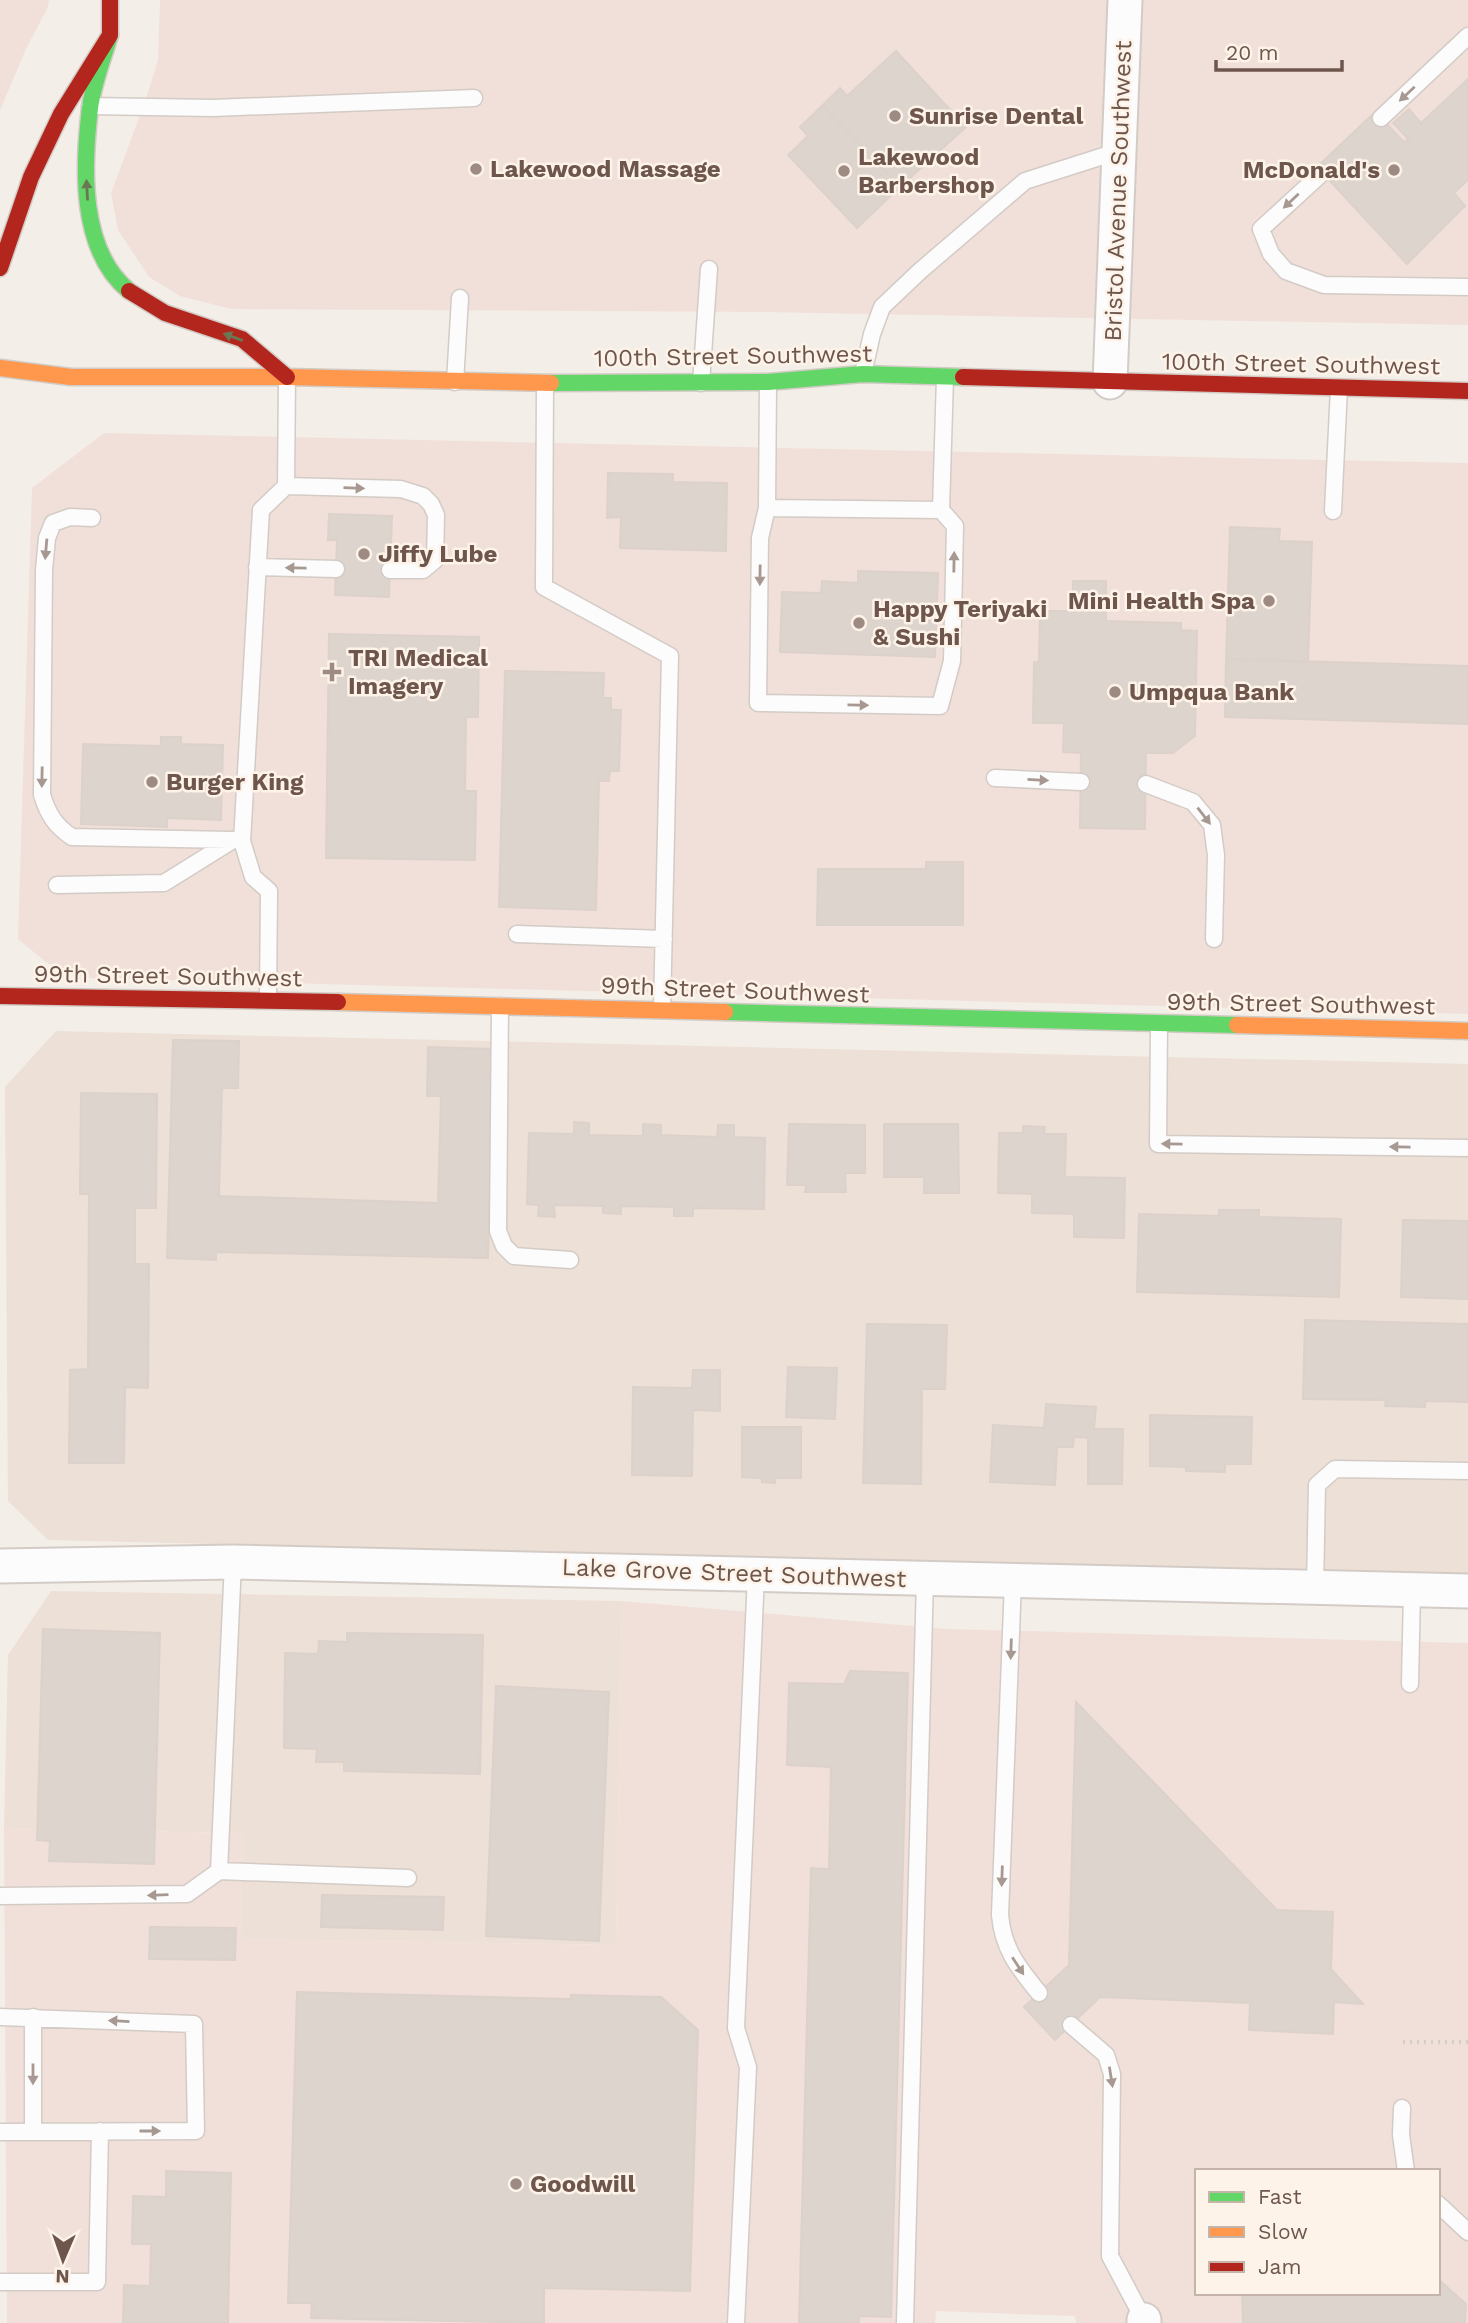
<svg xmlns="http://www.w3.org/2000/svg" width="1468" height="2323" viewBox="0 0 1468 2323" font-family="'Work Sans',sans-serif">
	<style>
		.residential { fill: #ede0d6 }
		.commercial { fill: #f1e0d9; fill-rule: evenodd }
		.building { fill: #ddd4ce; stroke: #dcd1cb; stroke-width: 2 }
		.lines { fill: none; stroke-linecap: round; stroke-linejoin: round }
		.lane-casing { stroke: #d3cbc6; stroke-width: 19 }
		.street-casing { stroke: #d3cbc6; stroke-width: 37 }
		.fast-casing { stroke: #d2cbc5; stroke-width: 19 }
		.slow-casing { stroke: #d2cbc5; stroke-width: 19 }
		.jam-casing { stroke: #d2cbc5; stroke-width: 19 }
		.path { stroke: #d5cec9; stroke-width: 4.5; stroke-dasharray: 2 5; stroke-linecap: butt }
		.lane { stroke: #fdfcfc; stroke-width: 16 }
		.street { stroke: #fdfcfc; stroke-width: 33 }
		.fast { stroke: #63d668; stroke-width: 16 }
		.slow { stroke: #ff974d; stroke-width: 16 }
		.jam { stroke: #b3261e; stroke-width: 16 }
		.oneway { fill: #a79892 }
		.oneway2 { fill: #6b7653 }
		.poi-dot { fill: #9d8b83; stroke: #fdf3e8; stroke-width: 2.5 }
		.labels { text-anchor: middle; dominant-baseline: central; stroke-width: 5; stroke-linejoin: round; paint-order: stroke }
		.poi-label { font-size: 24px; font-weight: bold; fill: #6e564c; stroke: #fdf3e8; text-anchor: start }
		.street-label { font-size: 24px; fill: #6e564c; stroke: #fdf3e8 }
	</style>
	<rect width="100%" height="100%" fill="#f4eee8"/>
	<path class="residential" d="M56,1031L1468,1064V1574L48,1540L8,1501L5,1087Z
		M51,1591L622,1601L616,1945L241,1939L243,1833L4,1829L8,1655Z"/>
	<path class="commercial" d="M0,0H49L48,7L26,49L0,110Z
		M160,0H1468V325L758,312L231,309L180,296L149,277L118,230L111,193L146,99L158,60Z
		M104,433L1468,463V1014L89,978L47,963L18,939L32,488Z
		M622,1601L947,1629L1468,1643V2323H1077L1074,2316L936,2311L935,2323H7L4,1829L243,1833L241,1939L616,1945ZM1197,2171H1438V2293H1197Z"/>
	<path class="building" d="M896,51L966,127L900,187L823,105L840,88L847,96Z
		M1468,79V180L1454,193L1465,206L1407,264L1317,167L1375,112L1404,142L1407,140L1409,143L1411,142L1393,123L1409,109L1421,123Z
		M823,105L900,187L857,228L788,155L808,136L800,127Z
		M608,473L673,474V482L727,483L726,551L620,548L621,517L607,518Z
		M329,514L392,516L389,597L335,595L337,540H328Z
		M1230,527L1280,529L1279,541L1312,542L1308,662L1226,659Z
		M858,571L938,573L935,657L780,652L782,592L821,593L822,581L858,583Z
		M1073,581H1106V621L1181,623V630L1197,631L1195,736L1173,753H1146L1145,829L1080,828L1081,753L1063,752L1064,723H1033L1034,662H1039L1040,611H1073Z
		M329,634L479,637L478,717H466L465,791H476L475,860L326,858Z
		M1226,659L1468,666V724L1225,717Z
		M505,671L604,673L603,698H611V710H621L619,771H610L609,781H599L596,910L499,907Z
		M161,737H181V744L223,745L221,820L167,818V827L81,824L83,744L161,746Z
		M926,862H963V925H817L818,869H926Z
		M173,1040L239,1041L238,1088H222L219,1196L438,1203L441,1096H427L428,1047L493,1049L488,1258L216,1252V1260L167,1258Z
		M81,1093L157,1094L156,1208H135V1264H149L148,1388L125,1387L124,1463H69L70,1370L88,1369L89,1194H80Z
		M574,1122L589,1123V1135L643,1136V1124L661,1125V1135L717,1137L718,1125H734V1137L765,1138L764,1209L693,1208V1216H674V1207L621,1206V1214L603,1213V1206L554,1205L555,1217L538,1216L539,1205L527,1204L529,1133L574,1134Z
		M789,1124L865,1125V1173H845L846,1192H805L806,1185H787Z
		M884,1124H958L959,1193H924V1177H884Z
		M1023,1126L1045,1127L1044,1134H1066L1065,1177L1125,1178L1124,1238L1074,1237V1214L1032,1213V1194L998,1193L999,1133H1023Z
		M1219,1210H1259V1217L1341,1219L1339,1297L1137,1292L1139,1214L1219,1216Z
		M1403,1220L1468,1221V1299L1401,1297Z
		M1305,1320L1468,1324V1402L1425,1401V1407L1385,1406L1386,1400L1303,1399Z
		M867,1324L947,1325L945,1389H922L921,1484L863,1483Z
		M788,1367L837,1368L835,1419L786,1417Z
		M693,1370H720V1411L693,1410L692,1476L632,1475L633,1387L692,1388Z
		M1046,1404L1096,1407L1094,1429H1123L1122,1484H1088V1438L1074,1437L1073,1447H1057L1055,1485L990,1482L993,1425L1044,1428Z
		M1150,1415L1252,1417L1251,1464H1225V1472L1186,1471V1467L1150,1466Z
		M742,1427H801V1478H775V1483L762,1482V1478L742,1477Z
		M43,1629L160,1633L154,1864L49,1861L50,1841L37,1840Z
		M347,1633L483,1635L480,1774L344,1771V1762H316L317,1749L284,1748L285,1653L318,1654L319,1641L347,1642Z
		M850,1671L908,1673L891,2317L859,2316V2323H799L811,1868L829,1869L831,1767L787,1765L789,1683L844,1684Z
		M496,1686L609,1692L599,1941L486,1936Z
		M1076,1702L1277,1910L1333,1912L1331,1969L1363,2004L1334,2002L1333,2034L1249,2030L1250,2003L1100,1997L1055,2040L1024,2007L1069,1965Z
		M322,1895L444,1897L443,1930L321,1927Z
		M150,1927L236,1928L235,1960L149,1959Z
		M297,1992L571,1999V1995L661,1997L698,2030L690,2291L544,2288V2323L311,2318L312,2303H288Z
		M166,2171L231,2173L228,2323H123L124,2285L150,2286L151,2244H132L133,2196L166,2197Z
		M1438,2279L1466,2304L1465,2323H1243L1242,2293H1438Z"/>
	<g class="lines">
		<g class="lane-casing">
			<path id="lane" d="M90,106L213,108L474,98
				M1381,118L1468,36
				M1322,173L1261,229L1271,254L1286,271L1324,285L1468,287
				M863,374L872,334L882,307L920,271L1025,181L1119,151
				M455,382L460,298
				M768,382L767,508L760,538L758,703L940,706L952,661L955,526L941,510
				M545,383L544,587L670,656L662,1010
				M701,383L709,269
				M286,486L401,489L423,496L431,504L436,515L435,560L423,570H390
				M767,508L941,510L945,377
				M1333,511L1339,388
				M92,518L70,517L53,523L47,538L44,570L42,795C48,814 55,826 72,837L231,840
				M257,567L336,569
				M995,778L1081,782
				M1146,784L1193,802L1212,825L1216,855L1214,939
				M57,885L164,883L233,840
				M517,934L664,939
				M268,1000L269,891L253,877L242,841L261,510L286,486L287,377
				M500,1006L498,1231L504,1246L514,1256L570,1260
				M1159,1024L1158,1144L1468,1148
				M1013,1581L1000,1915C1003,1949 1018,1967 1039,1993
				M1315,1588L1317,1485L1335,1469L1468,1471
				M1410,1684L1412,1590
				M219,1871L233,1562
				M0,1896L187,1894L219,1871L408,1878
				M0,2017L194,2024L196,2131L0,2132
				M1071,2025L1106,2055L1112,2074L1110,2256L1144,2320
				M1402,2108L1401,2135L1406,2171
				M33,2132V2017
				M1438,2204L1468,2232
				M0,2282H97L100,2131
				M736,2323L748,2067L736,2028L756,1575
				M905,2323L925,1579"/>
		</g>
		<g class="street-casing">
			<path id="street" d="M1110,382L1125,0
				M0,1566L233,1562L1468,1591
				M1144,2323V2320"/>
		</g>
		<g class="fast-casing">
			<path id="fast" d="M110,35C103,59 93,84 90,108C83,166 79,250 129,291
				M551,383L768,382L863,374L963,377
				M725,1012L1237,1025"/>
		</g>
		<g class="slow-casing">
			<path id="slow" d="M0,368L71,377H287L551,383
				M338,1002L725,1012
				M1237,1025L1468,1031"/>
		</g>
		<g class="jam-casing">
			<path id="jam" d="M0,268L31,177L61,114L110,35V0
				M129,291L165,313L242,339L287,377
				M963,377L1468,391
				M0,996L338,1002"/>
		</g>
		<path class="path" d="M1403,2042H1468"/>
		<use href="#lane" class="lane"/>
		<use href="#street" class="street"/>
		<use href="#fast" class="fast"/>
		<use href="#slow" class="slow"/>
		<use href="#jam" class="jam"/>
	</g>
	<defs><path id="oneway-solid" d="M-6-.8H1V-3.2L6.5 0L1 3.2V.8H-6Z" transform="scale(1.75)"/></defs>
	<g class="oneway">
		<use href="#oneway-solid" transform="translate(1407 94) rotate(137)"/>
		<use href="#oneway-solid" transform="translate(1291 201) rotate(137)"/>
		<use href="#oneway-solid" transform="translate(354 488) rotate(2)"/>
		<use href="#oneway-solid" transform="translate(46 549) rotate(95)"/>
		<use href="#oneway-solid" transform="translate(954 562) rotate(-89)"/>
		<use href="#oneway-solid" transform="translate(296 568) rotate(-179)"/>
		<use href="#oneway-solid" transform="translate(760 575) rotate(91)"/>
		<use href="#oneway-solid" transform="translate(858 705) rotate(1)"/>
		<use href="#oneway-solid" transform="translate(42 777) rotate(91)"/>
		<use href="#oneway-solid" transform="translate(1038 780) rotate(3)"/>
		<use href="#oneway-solid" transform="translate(1204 816) rotate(52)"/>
		<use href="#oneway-solid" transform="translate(1172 1144) rotate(-179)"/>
		<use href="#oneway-solid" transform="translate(1400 1147) rotate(-179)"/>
		<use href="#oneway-solid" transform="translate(1011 1649) rotate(92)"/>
		<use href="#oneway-solid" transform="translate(1002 1876) rotate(92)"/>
		<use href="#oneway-solid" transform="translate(158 1895) rotate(178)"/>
		<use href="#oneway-solid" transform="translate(1018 1966) rotate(57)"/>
		<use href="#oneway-solid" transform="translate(119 2021) rotate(-177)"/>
		<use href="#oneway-solid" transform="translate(33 2074) rotate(90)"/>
		<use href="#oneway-solid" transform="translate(1111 2077) rotate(81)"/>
		<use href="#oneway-solid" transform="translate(150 2131)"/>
	</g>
	<g class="oneway2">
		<use href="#oneway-solid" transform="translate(87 190) rotate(-93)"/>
		<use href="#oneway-solid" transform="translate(233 337) rotate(-160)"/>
	</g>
	<g class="poi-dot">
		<circle cx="895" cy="116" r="7"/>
		<circle cx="476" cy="169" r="7"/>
		<circle cx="1394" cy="170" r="7"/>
		<circle cx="844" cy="171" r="7"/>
		<circle cx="364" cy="554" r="7"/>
		<circle cx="1269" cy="601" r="7"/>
		<circle cx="859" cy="623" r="7"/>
		<path d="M328.5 661.5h7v7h7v7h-7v7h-7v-7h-7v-7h7z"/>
		<circle cx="1115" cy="692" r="7"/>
		<circle cx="152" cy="782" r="7"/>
		<circle cx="516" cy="2184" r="7"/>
	</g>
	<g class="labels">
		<g class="poi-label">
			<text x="909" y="116">Sunrise Dental</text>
			<text x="858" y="157">Lakewood<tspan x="858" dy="28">Barbershop</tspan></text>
			<text x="490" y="169">Lakewood Massage</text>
			<text x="1380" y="170" text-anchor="end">McDonald's</text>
			<text x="378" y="554">Jiffy Lube</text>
			<text x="1255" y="601" text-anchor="end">Mini Health Spa</text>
			<text x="873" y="609">Happy Teriyaki<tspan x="873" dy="28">&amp; Sushi</tspan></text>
			<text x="348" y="658">TRI Medical<tspan x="348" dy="28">Imagery</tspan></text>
			<text x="1129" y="692">Umpqua Bank</text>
			<text x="166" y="782">Burger King</text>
			<text x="530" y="2184">Goodwill</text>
		</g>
		<g class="street-label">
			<text transform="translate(1118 191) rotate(-88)">Bristol Avenue Southwest</text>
			<text transform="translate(733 356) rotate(-1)">100th Street Southwest</text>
			<text transform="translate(1301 364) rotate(1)">100th Street Southwest</text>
			<text transform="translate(168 976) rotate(1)">99th Street Southwest</text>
			<text transform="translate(735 990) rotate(2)">99th Street Southwest</text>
			<text transform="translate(1301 1004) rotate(1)">99th Street Southwest</text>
			<text transform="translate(734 1573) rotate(2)">Lake Grove Street Southwest</text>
		</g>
	</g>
	<rect x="1195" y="2169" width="245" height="126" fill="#fdf3e8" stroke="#c4b4aa" stroke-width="2"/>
	<rect x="1209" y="2192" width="35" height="10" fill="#63d668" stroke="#c4b4aa" stroke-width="2"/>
	<text x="1258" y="2204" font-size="21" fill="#6e564c">Fast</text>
	<rect x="1209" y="2227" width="35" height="10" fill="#ff974d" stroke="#c4b4aa" stroke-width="2"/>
	<text x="1258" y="2239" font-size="21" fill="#6e564c">Slow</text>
	<rect x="1209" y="2262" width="35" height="10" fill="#b3261e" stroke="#c4b4aa" stroke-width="2"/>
	<text x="1258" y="2274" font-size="21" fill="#6e564c">Jam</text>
	<g transform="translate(63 2260) rotate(182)" stroke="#fdf3e8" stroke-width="5" paint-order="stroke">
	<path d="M0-5L12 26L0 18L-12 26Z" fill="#6e564c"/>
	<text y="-10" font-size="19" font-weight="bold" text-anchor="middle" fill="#6e564c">N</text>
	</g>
	<path d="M1216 60v10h126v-10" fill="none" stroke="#6e564c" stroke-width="3.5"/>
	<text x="1226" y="60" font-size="21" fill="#6e564c" stroke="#fdf3e8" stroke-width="5" paint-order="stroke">20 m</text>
</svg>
